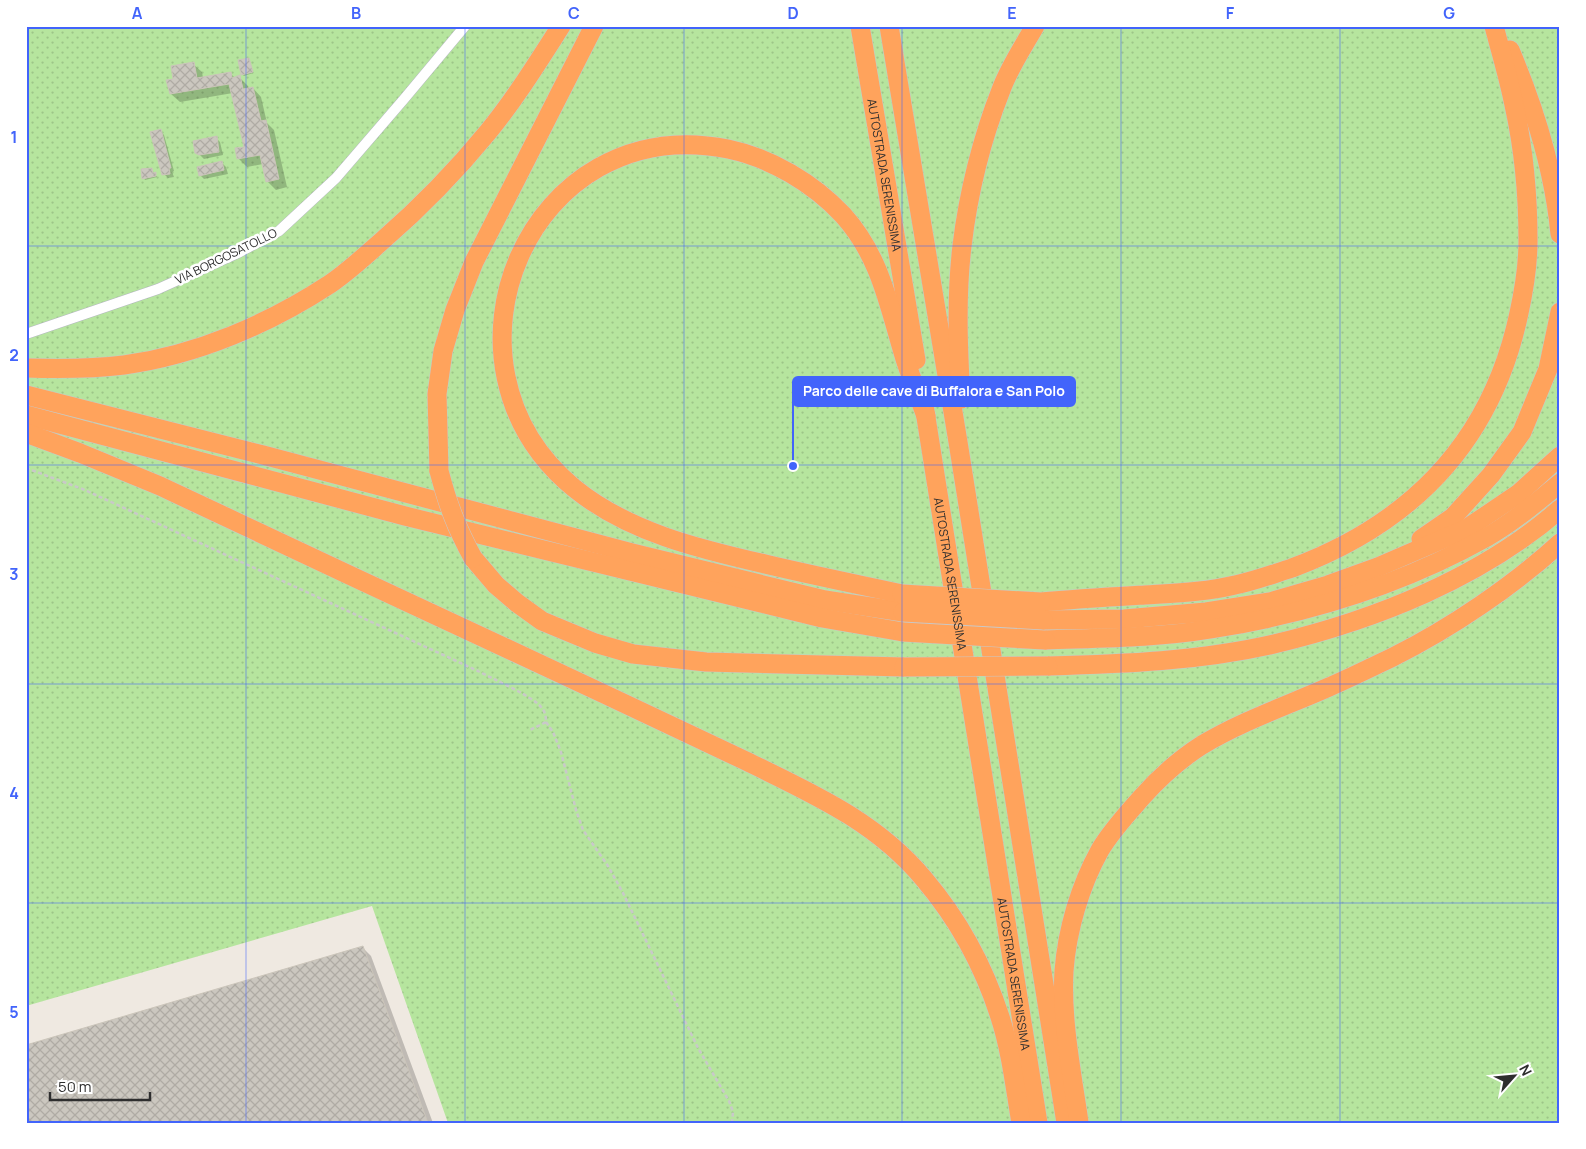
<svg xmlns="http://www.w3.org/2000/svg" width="1586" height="1149" viewBox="0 0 1586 1149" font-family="Manrope,sans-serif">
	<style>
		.park { fill: url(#park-dots) }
		.shadow { fill: #0003 }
		.building { fill: url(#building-cross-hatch); stroke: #cbc5ba }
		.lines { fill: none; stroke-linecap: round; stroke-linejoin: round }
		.minor-casing { stroke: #b4b7c1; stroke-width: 11 }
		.motorway-casing { stroke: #c9c9c9; stroke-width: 20 }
		.path { stroke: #c9c9c9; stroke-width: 2.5; stroke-dasharray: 4 2.5; stroke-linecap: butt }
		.minor { stroke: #fff; stroke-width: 10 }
		.motorway { stroke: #ffa35c; stroke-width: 19 }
		.motorway-bridge-casing { stroke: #c9c9c9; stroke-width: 20; stroke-linecap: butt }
		.motorway-bridge { stroke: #ffa35c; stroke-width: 19 }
		.grid { fill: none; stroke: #4264fb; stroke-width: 1; stroke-opacity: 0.55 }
		.labels { text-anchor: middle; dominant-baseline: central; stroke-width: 5; stroke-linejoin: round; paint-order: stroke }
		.street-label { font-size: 12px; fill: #2e2e2e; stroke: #fff }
		.leader { fill: none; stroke: #4264fb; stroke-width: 2 }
		.callout-dot { fill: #4264fb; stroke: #fff; stroke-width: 2 }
		.callout { fill: #4264fb; stroke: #4264fb; stroke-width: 2 }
		.callout-label { font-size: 14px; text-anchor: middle; font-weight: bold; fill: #fff }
		.neatline { fill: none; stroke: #4264fb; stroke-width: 2 }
		.grid-label { font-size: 16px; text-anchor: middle; font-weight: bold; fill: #4264fb }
	</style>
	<defs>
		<pattern id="park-dots" width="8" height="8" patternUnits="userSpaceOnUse" patternTransform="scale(1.25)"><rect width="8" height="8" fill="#b6e59e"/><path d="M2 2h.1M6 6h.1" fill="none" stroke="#9dc588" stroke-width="1.8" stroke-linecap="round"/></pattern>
		<pattern id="building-cross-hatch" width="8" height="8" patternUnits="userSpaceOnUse" patternTransform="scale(1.25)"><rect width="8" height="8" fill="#cbc7bf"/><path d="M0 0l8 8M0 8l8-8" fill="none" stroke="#afaba4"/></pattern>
	</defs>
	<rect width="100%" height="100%" fill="#efe9e1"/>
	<path class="park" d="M26,26H1560V1123H448L372,906L26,1006Z"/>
	<path class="shadow" d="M248,59L253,73L244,76L242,74Z
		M193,64L202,72L203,78L230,73L235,78L239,77L248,86L249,89L253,88L261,97L267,123L274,130L287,187L276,190L267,181L263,164L247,167L238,158L246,148L233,93L180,102L171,94L175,80Z
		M160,131L164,135L174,171L172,172L174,177L168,178L164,174Z
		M216,138L220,142L223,155L204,159L197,152Z
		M222,163L226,167L228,174L204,179L200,175Z
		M151,169L157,177L145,180L144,178Z
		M363,948L371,956L433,1123H26Z"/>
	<path class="building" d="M249,58L253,72L241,75L238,60Z
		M194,62L197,78L231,72L232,78L240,75L243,89L253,87L261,121L266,120L279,179L266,182L260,155L237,159L235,148L244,147L229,84L170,94L166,80L173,79L171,66Z
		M161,129L171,168H169L170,174L162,175L150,132Z
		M217,136L219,152L199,155L195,153L193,141Z
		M222,161L224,170L199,176L197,167Z
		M152,168L153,173L156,172V176L142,179L141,169Z
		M363,946L428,1123H26V1045Z"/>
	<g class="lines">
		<g class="minor-casing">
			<path id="minor" d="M26,334L158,289L238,253L279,231L336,178L404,99L465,26"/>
		</g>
		<g class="motorway-casing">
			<g id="motorway">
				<path id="s1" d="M860,26L916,360"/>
				<path d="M889,26L958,442L1066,1123"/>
				<path d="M1510,50C1535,109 1554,170 1560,234"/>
				<path d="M26,368C59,369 92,369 124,365C197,355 269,324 330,284C349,271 366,255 383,240C421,207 456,171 488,132C515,99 538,62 561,26"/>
				<path d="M26,395L263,455L632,553L825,600L903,612"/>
				<path d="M961,399C958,348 956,296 962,246C968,195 982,138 1001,90C1009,68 1023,47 1035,26"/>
				<path id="s2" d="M924,405L1038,1123"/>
				<path d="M26,415L405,516L822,618L903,632"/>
				<path d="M26,433L80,453L160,486C307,555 455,625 602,693C650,716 698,738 746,761C811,793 876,821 924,879C958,919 984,967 1000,1017C1011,1051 1015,1088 1021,1123"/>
				<path d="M439,471L437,394L443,351L455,310L474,262L594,26"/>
				<path d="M1421,539L1453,517L1491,475L1522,432L1548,369L1560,312"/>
				<path d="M473,558L496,585L517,603L542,621L595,643L633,654L706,662L904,667"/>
				<path d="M902,594C856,584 811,575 765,564C699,549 628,532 574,488C422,363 529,109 728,149C771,158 813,183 843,215C881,257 889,307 905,359C911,378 919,397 926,416"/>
				<path d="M1041,602C1076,599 1111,597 1145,595C1176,593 1206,592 1235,585C1255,581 1273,574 1292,568C1413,523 1492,441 1519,313C1524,290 1528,265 1528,241C1528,196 1524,150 1514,105C1509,79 1501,53 1494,26"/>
				<path d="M1043,620L1124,619L1206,612L1270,602L1328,585L1378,567L1466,529L1518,494L1560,456"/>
				<path d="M1045,640C1100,638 1157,638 1211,629C1306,614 1403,584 1487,537C1513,522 1537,502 1560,483"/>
				<path d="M1048,666C1123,664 1200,661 1274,644C1375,620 1481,578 1560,509"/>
				<path d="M1079,1122C1072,1074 1061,1018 1064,971C1067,930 1080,886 1100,850C1111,831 1127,814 1142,797C1159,778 1180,759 1202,745C1242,721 1286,706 1329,687C1350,678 1372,667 1393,657C1451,628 1513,586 1560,543"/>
			</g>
		</g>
		<path class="path" d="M26,468L85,490L478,671C491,678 534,697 541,707C545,711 546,717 546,722L530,730
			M546,722L553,732L561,752L576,810L583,830L608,866L623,893L698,1048L729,1101L733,1112L732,1123"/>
		<use href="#minor" class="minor"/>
		<use href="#motorway" class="motorway"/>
		<g class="motorway-bridge-casing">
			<path id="motorway-bridge" d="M439,471C448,505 456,527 473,558
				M902,594L1041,602
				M903,612L1043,620
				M903,632L1045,640
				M904,667L1048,666"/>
		</g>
		<use href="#motorway-bridge" class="motorway-bridge"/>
	</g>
	<path class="grid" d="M246,26V1123M465,26V1123M684,26V1123M902,26V1123M1121,26V1123M1340,26V1123M26,246H1560M26,465H1560M26,684H1560M26,903H1560"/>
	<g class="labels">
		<g class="street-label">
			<text stroke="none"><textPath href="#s1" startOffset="151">AUTOSTRADA SERENISSIMA</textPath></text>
			<text transform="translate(226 256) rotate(-26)">VIA BORGOSATOLLO</text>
			<text stroke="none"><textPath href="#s2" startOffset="171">AUTOSTRADA SERENISSIMA</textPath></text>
			<text stroke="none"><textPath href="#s2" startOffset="576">AUTOSTRADA SERENISSIMA</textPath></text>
		</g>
	</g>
	<path class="leader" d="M793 466L793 391"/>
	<circle class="callout-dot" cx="793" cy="466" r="5"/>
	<rect class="callout" x="793" y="377" width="282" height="29" rx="5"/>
	<g class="callout-label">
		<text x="934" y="396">Parco delle cave di Buffalora e San Polo</text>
	</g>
	<rect width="1586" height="1149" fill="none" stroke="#ffffff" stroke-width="55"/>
	<g transform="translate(1514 1076) rotate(63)" stroke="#ffffff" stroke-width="4" paint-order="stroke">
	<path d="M0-4L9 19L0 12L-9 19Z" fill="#2e2e2e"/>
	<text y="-8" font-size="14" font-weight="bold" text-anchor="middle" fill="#2e2e2e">N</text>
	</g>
	<path d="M50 1092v8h100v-8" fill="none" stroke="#2e2e2e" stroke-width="2.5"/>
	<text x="58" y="1092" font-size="15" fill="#2e2e2e" stroke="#ffffff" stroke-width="4" paint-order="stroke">50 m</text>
	<rect x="28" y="28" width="1530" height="1094" class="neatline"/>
	<g class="grid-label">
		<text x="137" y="19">A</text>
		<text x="356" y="19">B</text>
		<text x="574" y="19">C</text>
		<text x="793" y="19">D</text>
		<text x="1012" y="19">E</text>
		<text x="1230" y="19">F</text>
		<text x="1449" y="19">G</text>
		<text x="14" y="143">1</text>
		<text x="14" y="361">2</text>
		<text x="14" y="580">3</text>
		<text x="14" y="799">4</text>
		<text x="14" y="1018">5</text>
	</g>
</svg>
